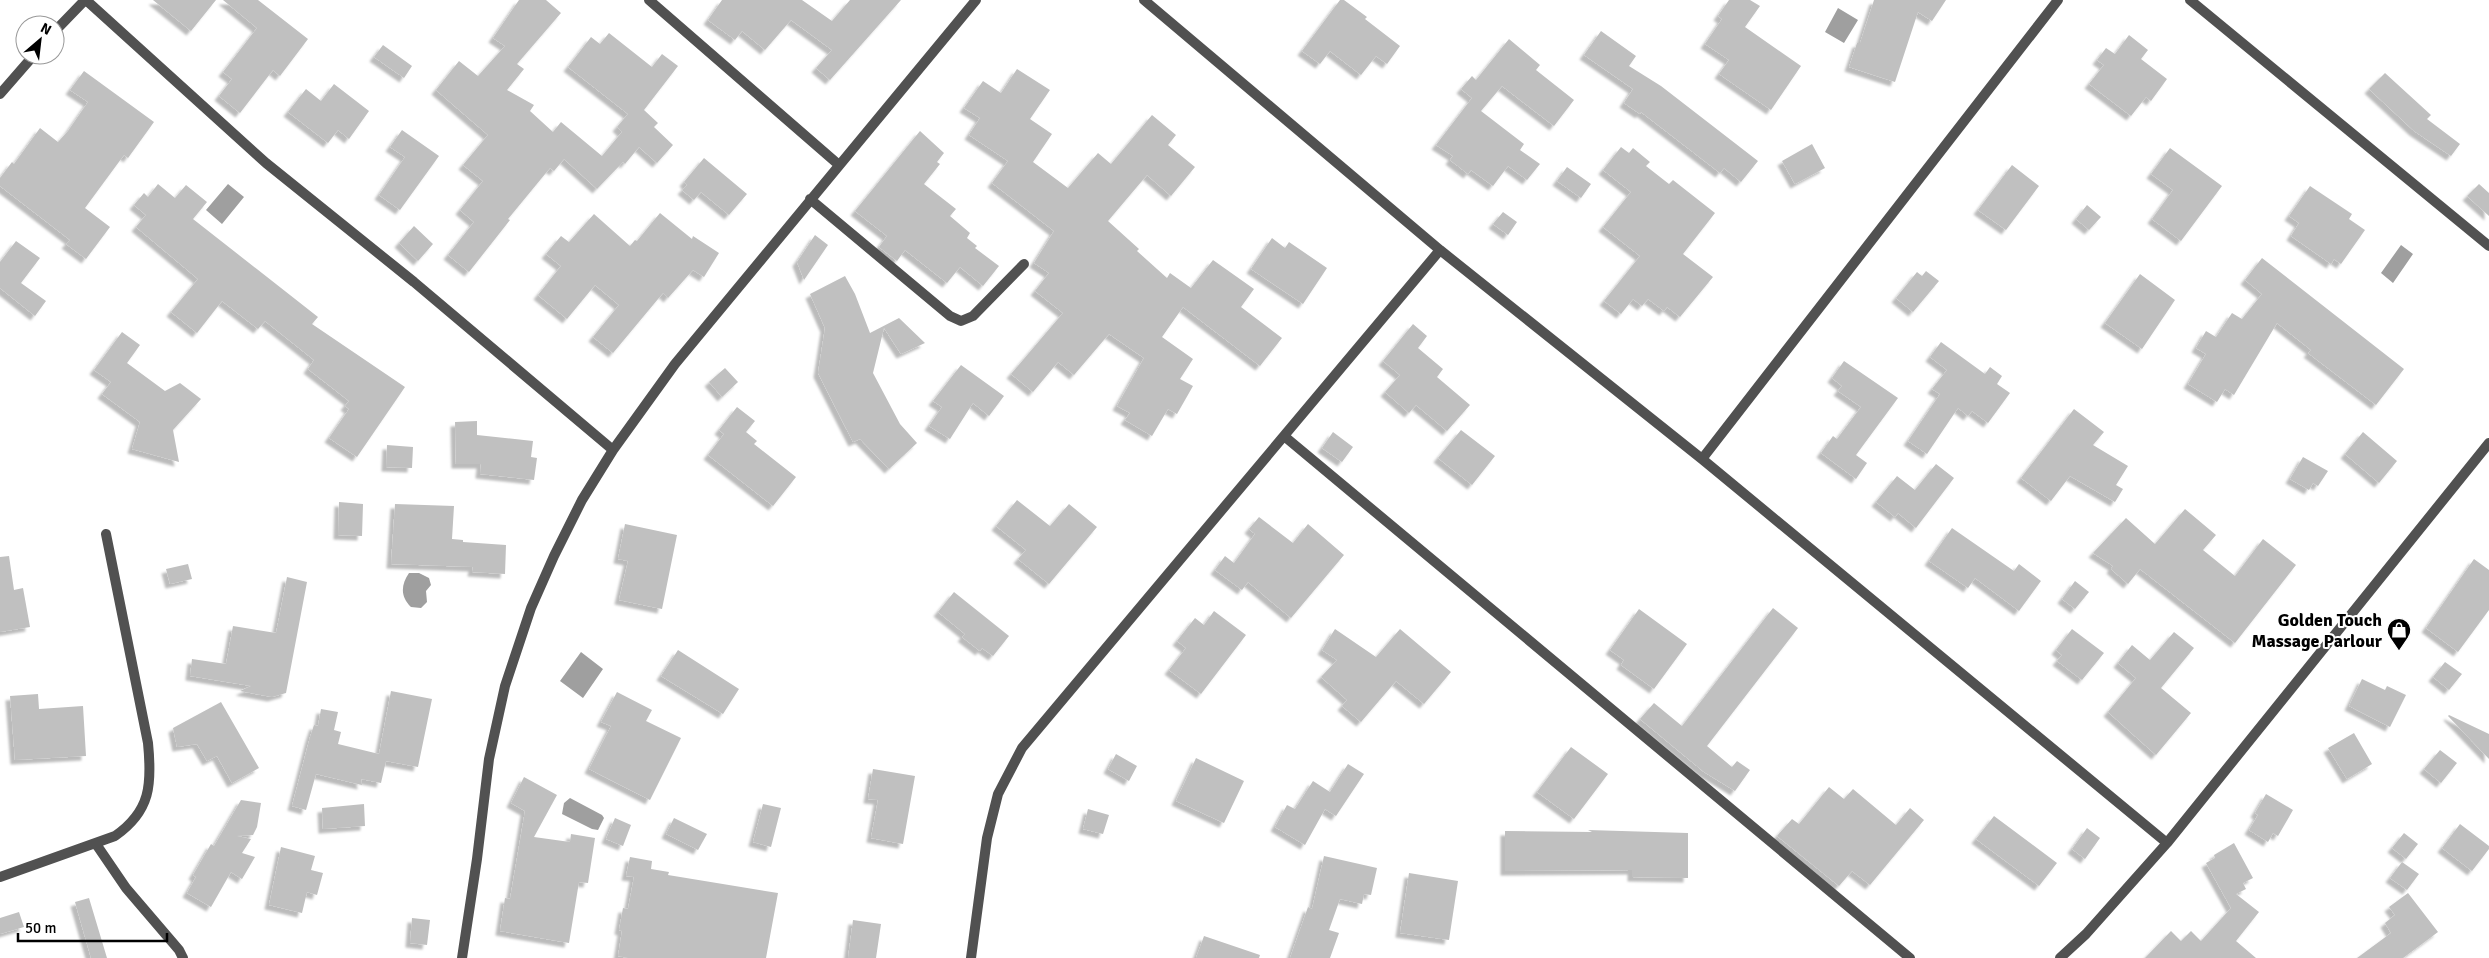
<svg xmlns="http://www.w3.org/2000/svg" width="2489" height="958" viewBox="0 0 2489 958" font-family="Signika,sans-serif">
	<style>
		.water { fill: #9f9f9f }
		.building { fill: #c0c0c0; filter: url(#shadow) }
		.lines { fill: none; stroke-linecap: round; stroke-linejoin: round }
		.minor { stroke: #515151; stroke-width: 10 }
		.labels { text-anchor: middle; dominant-baseline: central; stroke-width: 4; stroke-linejoin: round; paint-order: stroke }
		.poi-label { font-size: 18px; font-weight: bold; fill: #000; stroke: #fff; text-anchor: end }
	</style>
	<defs>
		<filter id="shadow"><feDropShadow dx="-4.5" dy="4.5" stdDeviation="1" flood-color="#0004"/></filter>
	</defs>
	<rect width="100%" height="100%" fill="#fff"/>
	<path class="water" d="M1838,8L1858,20L1844,43L1825,32Z
		M228,184L244,197L222,224L206,210Z
		M2401,245L2413,254L2393,283L2381,273Z
		M409,573H419L429,578L431,585L426,591L427,602L421,608L411,607C400,596 401,585 409,573Z
		M581,652L603,669L583,698L560,681Z
		M570,798L602,815L604,818L598,830L592,829L562,814L564,803Z"/>
	<path class="building" d="M153,0H216L191,31Z
		M223,0H258L308,39L280,76L273,70L240,113L219,96L232,79L223,72L257,28Z
		M519,0H546L561,13L517,64L524,69L507,90L534,105L530,111L553,132L561,122L602,156L622,132L617,127L628,114L568,67L591,37L600,44L609,33L652,67L662,54L678,66L644,110L658,123L654,127L673,145L657,163L639,147L625,164L623,162L597,189L564,159L554,171L550,168L508,219L510,220L469,272L448,255L474,222L460,210L483,181L463,165L488,135L436,90L459,61L478,76L505,46L493,38Z
		M722,0H802L832,21L850,0H901L830,80L816,68L832,50L791,20L765,50L742,31L735,40L708,20Z
		M1340,0H1344L1367,17L1365,19L1400,46L1387,64L1376,56L1361,75L1330,51L1320,64L1302,51Z
		M1729,0H1750L1760,6L1745,27L1801,66L1771,110L1719,74L1729,60L1705,44L1722,19L1718,16Z
		M1874,0H1946L1932,21L1918,12L1895,82L1849,67L1857,43H1860Z
		M1601,31L1636,56L1629,66L1661,86L1758,161L1741,182L1724,168L1720,173L1641,112L1640,114L1624,103L1633,89L1584,55Z
		M2129,35L2148,50L2141,59L2167,79L2151,101L2146,97L2131,116L2089,84L2104,65L2097,60L2106,48L2115,54Z
		M1509,39L1540,65L1536,70L1574,100L1554,126L1502,86L1481,111L1524,144L1520,150L1540,164L1527,180L1508,166L1493,186L1471,170L1468,174L1450,160L1453,156L1436,145L1472,98L1461,89L1472,76L1476,80Z
		M383,45L412,66L404,78L374,57Z
		M1017,69L1050,90L1030,119L1052,134L1033,162L1068,188L1098,153L1111,164L1152,115L1176,135L1168,145L1195,167L1171,196L1147,175L1108,221L1139,249L1137,251L1167,278L1170,273L1191,288L1213,260L1254,289L1241,307L1282,338L1260,366L1183,307L1162,337L1193,359L1180,379L1193,386L1177,414L1168,409L1152,436L1125,420L1130,413L1117,406L1144,358L1109,334L1074,375L1058,362L1033,392L1011,374L1063,313L1035,291L1049,273L1034,263L1054,231L992,183L1008,161L969,135L980,118L964,108L983,81L1001,93Z
		M84,71L154,122L128,158L124,155L85,208L110,227L86,259L66,244L70,240L0,186V178L12,162L14,164L40,128L58,142L68,131L88,102L70,90Z
		M2385,73L2431,115L2427,119L2460,144L2451,156L2414,131L2369,89Z
		M334,84L369,111L349,139L338,130L328,143L288,112L306,89L321,101Z
		M402,130L439,156L400,210L379,195L405,157L390,147Z
		M920,131L944,153L937,162L940,164L924,184L956,209L950,216L970,233L967,238L977,246L975,248L999,266L983,286L960,267L947,283L905,250L897,261L879,247L887,236L855,211Z
		M1812,144L1825,168L1795,184L1782,161Z
		M1621,147L1629,153L1633,148L1650,162L1646,166L1669,184L1673,180L1715,213L1683,254L1713,277L1680,317L1667,307L1664,311L1648,299L1642,306L1633,299L1621,314L1604,301L1640,256L1603,227L1631,192L1603,170Z
		M2170,148L2222,186L2181,241L2152,219L2173,190L2151,174Z
		M704,158L747,194L729,215L701,192L694,200L682,190L687,185L684,182Z
		M2012,165L2039,186L2006,230L1978,210Z
		M1567,167L1591,184L1581,198L1557,181Z
		M158,184L175,198L186,185L207,202L193,219L318,317L312,324L405,387L357,457L329,438L349,409L345,406L349,401L308,369L314,360L265,321L258,329L222,301L197,333L171,312L198,279L136,227L146,215L134,205L144,193L148,197Z
		M2479,184L2489,193V216L2467,196Z
		M2310,186L2352,214L2349,219L2365,230L2341,264L2334,259L2331,264L2291,236L2299,223L2289,216Z
		M2087,205L2101,217L2089,230L2076,219Z
		M1503,212L1517,222L1508,235L1493,224Z
		M660,213L692,239L693,236L719,253L704,277L693,270L668,298L663,293L613,353L593,337L619,305L595,285L567,319L538,295L561,266L546,254L561,236L569,242L594,214L630,246L635,240L637,241Z
		M414,226L433,244L418,261L399,243Z
		M815,235L828,245L804,280L797,262Z
		M1272,238L1285,248L1289,242L1327,268L1303,304L1251,269Z
		M16,241L40,258L21,283L46,301L35,316L0,288V262Z
		M2262,258L2404,369L2376,405L2308,353L2311,350L2277,323L2234,395L2225,389L2217,402L2188,384L2206,354L2196,348L2206,331L2216,337L2232,313L2242,319L2262,294L2245,280Z
		M1926,271L1939,281L1913,312L1896,298L1917,272L1922,276Z
		M2140,274L2175,300L2142,349L2105,323Z
		M845,276L855,294L870,333L899,318L925,343L901,354L884,328L873,373L900,424L917,443L889,469L860,439L853,442L818,373L825,328L810,294Z
		M1413,324L1427,336L1418,348L1443,369L1437,377L1470,405L1447,431L1416,405L1409,413L1385,392L1400,375L1383,361Z
		M122,332L140,345L127,363L165,391L180,383L201,399L173,430L179,462L132,449L140,422L102,394L111,382L94,370Z
		M1941,342L1985,374L1990,367L2002,376L1997,384L2010,393L1988,423L1972,411L1968,416L1958,408L1927,454L1908,441L1940,394L1932,389L1947,370L1930,357Z
		M1844,361L1898,398L1856,455L1867,463L1856,479L1821,453L1833,436L1837,439L1861,407L1838,391L1842,386L1832,378Z
		M961,365L1004,396L989,416L973,403L950,439L929,426L942,407L933,401Z
		M725,368L738,382L722,397L709,382Z
		M737,407L755,421L746,432L757,441L754,444L796,477L773,506L708,455L724,434L719,430Z
		M2074,409L2104,432L2093,445L2128,466L2116,485L2123,489L2115,502L2070,476L2051,501L2021,478Z
		M477,421V435L533,441L531,457L537,458L534,480L480,474L481,464H456L455,422Z
		M1461,430L1495,456L1472,485L1438,458Z
		M1333,432L1353,447L1342,462L1322,448Z
		M2363,432L2397,461L2379,483L2345,454Z
		M387,445L413,447L412,468L386,467Z
		M2303,457L2328,471L2318,486L2313,483L2309,490L2290,479Z
		M1936,464L1954,478L1916,528L1898,513L1895,517L1876,502L1897,476L1915,490Z
		M1017,500L1050,526L1069,504L1097,527L1049,584L1018,559L1026,550L996,526Z
		M339,502L363,504L362,536L338,535Z
		M395,504L454,506L452,539L463,540V542L506,545L505,574L472,572L473,567L391,564Z
		M2185,509L2216,535L2203,550L2235,576L2263,539L2296,565L2235,643L2140,569L2128,584L2111,569L2113,566L2093,553L2126,518L2155,544Z
		M1259,517L1293,543L1308,524L1344,555L1291,618L1248,582L1242,590L1215,570L1225,556L1234,563L1255,534L1249,529Z
		M625,524L677,535L662,609L619,600L628,561L618,559Z
		M1952,528L2014,571L2019,564L2041,581L2019,611L1975,578L1968,588L1929,561Z
		M9,556L14,590L23,588L30,627L0,632V557Z
		M2474,559L2489,570V610L2458,652L2426,628Z
		M188,564L192,579L170,584L166,569Z
		M287,577L307,582L286,693L272,697L240,691L251,686L190,676L192,659L226,664L233,626L276,633Z
		M2075,581L2089,592L2075,609L2062,599Z
		M954,592L1009,636L993,656L982,648L980,651L962,637L965,634L938,612Z
		M1773,608L1798,628L1707,746L1732,767L1737,761L1750,770L1735,791L1704,772L1640,719L1654,703L1682,726Z
		M1639,609L1687,644L1654,689L1621,665L1624,660L1610,650Z
		M1214,611L1246,635L1201,694L1169,670L1186,648L1177,641L1195,618L1204,625Z
		M1335,629L1376,657L1400,629L1451,672L1424,704L1396,681L1361,722L1342,706L1347,700L1321,677L1337,660L1322,650Z
		M2072,629L2104,653L2082,680L2057,661L2062,655L2056,650Z
		M2174,632L2194,648L2161,688L2191,713L2156,755L2108,712L2136,678L2118,663L2132,645L2150,660Z
		M678,650L739,689L723,714L661,676Z
		M2445,662L2462,674L2449,690L2433,677Z
		M2362,679L2385,690L2387,686L2406,695L2390,727L2349,706Z
		M391,691L432,699L418,767L386,761L381,783L361,779L362,785L316,774L306,810L292,806L310,737L314,725L318,726L321,709L338,712L334,730L341,732L338,744L379,754Z
		M617,692L652,710L646,721L681,738L650,800L589,769L611,726L601,722Z
		M38,694L39,709L83,706L86,756L15,760L10,696Z
		M221,702L259,768L232,783L217,756L207,761L197,744L177,747L173,728Z
		M2449,715L2489,734V759L2448,716Z
		M2354,733L2372,764L2347,779L2328,748Z
		M1571,747L1608,774L1574,819L1537,792Z
		M2440,750L2457,763L2441,783L2424,769Z
		M1116,754L1137,766L1129,781L1108,769Z
		M1196,758L1244,781L1224,823L1176,801Z
		M1348,764L1364,774L1336,816L1325,809L1305,845L1275,827L1287,805L1295,809L1313,781L1330,792Z
		M873,769L915,776L903,844L871,838L878,800L868,799Z
		M524,777L557,795L534,837L570,842L571,834L595,838L588,883L579,882L569,943L500,931L505,898L510,899L525,811L511,803Z
		M1829,787L1844,799L1853,789L1896,825L1910,808L1924,820L1870,885L1852,871L1839,886L1777,836L1792,819L1799,824Z
		M2266,794L2293,810L2278,836L2273,833L2268,842L2249,830L2258,815L2255,813Z
		M241,800L261,803L257,827L253,835L237,836L251,839L242,853L255,857L242,879L231,872L211,907L187,893L196,877L193,875L211,844L214,846Z
		M364,804L365,826L323,829L322,808Z
		M763,804L781,808L771,847L753,842Z
		M1088,809L1109,815L1103,834L1083,829Z
		M1994,816L2057,863L2039,886L1976,839Z
		M615,818L631,825L623,846L606,839Z
		M674,818L707,834L698,850L666,834Z
		M2460,824L2489,846V849L2472,871L2442,848Z
		M2087,828L2100,838L2085,859L2072,849Z
		M1588,830L1688,833V878L1632,877V870L1505,871V831L1592,832Z
		M2404,833L2418,844L2406,859L2392,848Z
		M2234,843L2253,878L2243,883L2246,889L2236,894L2259,912L2236,941L2256,958H2145L2171,931L2181,941L2191,931L2201,941L2231,908L2206,863L2215,858L2214,855Z
		M281,847L315,856L311,870L323,873L317,895L307,892L302,913L269,905Z
		M1324,856L1377,868L1371,895L1364,894L1362,904L1340,899L1329,930L1339,933L1330,958H1290L1308,907L1312,909Z
		M630,857L652,861L651,869L669,872L668,875L778,893L766,958H628L618,956L622,931L619,930L623,908L628,909L634,877L626,876Z
		M2402,862L2419,874L2407,890L2390,878Z
		M1409,873L1458,881L1449,940L1400,933Z
		M2408,893L2438,932L2403,958H2357L2391,933L2385,923L2395,915L2389,907Z
		M89,898L107,958H91L75,902Z
		M19,912L24,927L0,934V918Z
		M412,918L430,920L427,945L410,943Z
		M853,920L881,924L876,958H848Z
		M1204,936L1260,955L1259,958H1196Z"/>
	<g class="lines">
		<path class="minor" d="M86,0L266,163L414,282L613,450
			M649,0L839,165
			M1144,0L1440,250L1702,459L2167,843
			M2190,0L2489,246
			M55,31L85,0
			M0,94L34,55
			M810,199L950,316L961,321L973,316L1024,264
			M1284,436L1910,958
			M1702,459L2058,0
			M96,844L126,888L179,950L183,958
			M0,877L115,836C151,811 152,784 148,743L106,534
			M462,958L477,859L489,759L505,686L531,608L554,556L582,500L613,450L675,364L976,0
			M971,958L987,838L998,794L1022,748L1440,250
			M2060,958L2086,934L2167,843L2489,443"/>
	</g>
	<defs>
		<g id="shop-pin" transform="scale(1.25)"><path d="M0 17L-7.5 6A9.5 9.5 0 1 1 7.5 6Z" fill="#000" stroke="#fff"/><path d="M-5-2.5h2.3a2.7 3.5 0 0 1 5.4 0H5L5.5 6h-11ZM-1.5-2.5h3a1.5 2.3 0 0 0-3 0Z" fill="#fff"/></g>
	</defs>
	<g fill-rule="evenodd">
		<use href="#shop-pin" x="2399" y="630"/>
	</g>
	<g class="labels">
		<g class="poi-label">
			<text x="2382" y="620">Golden Touch<tspan x="2382" dy="21">Massage Parlour</tspan></text>
		</g>
	</g>
	<g transform="translate(40 40) rotate(28)"><circle r="24" fill="#ffffff" stroke="#999999"/>
	<path d="M0-4L9 19L0 12L-9 19Z" fill="#000000"/>
	<text y="-8" font-size="14" font-weight="bold" text-anchor="middle" fill="#000000">N</text>
	</g>
	<path d="M18 933v8h149v-8" fill="none" stroke="#000000" stroke-width="2.5"/>
	<text x="25" y="933" font-size="15" fill="#000000" stroke="#ffffff" stroke-width="4" paint-order="stroke">50 m</text>
</svg>
